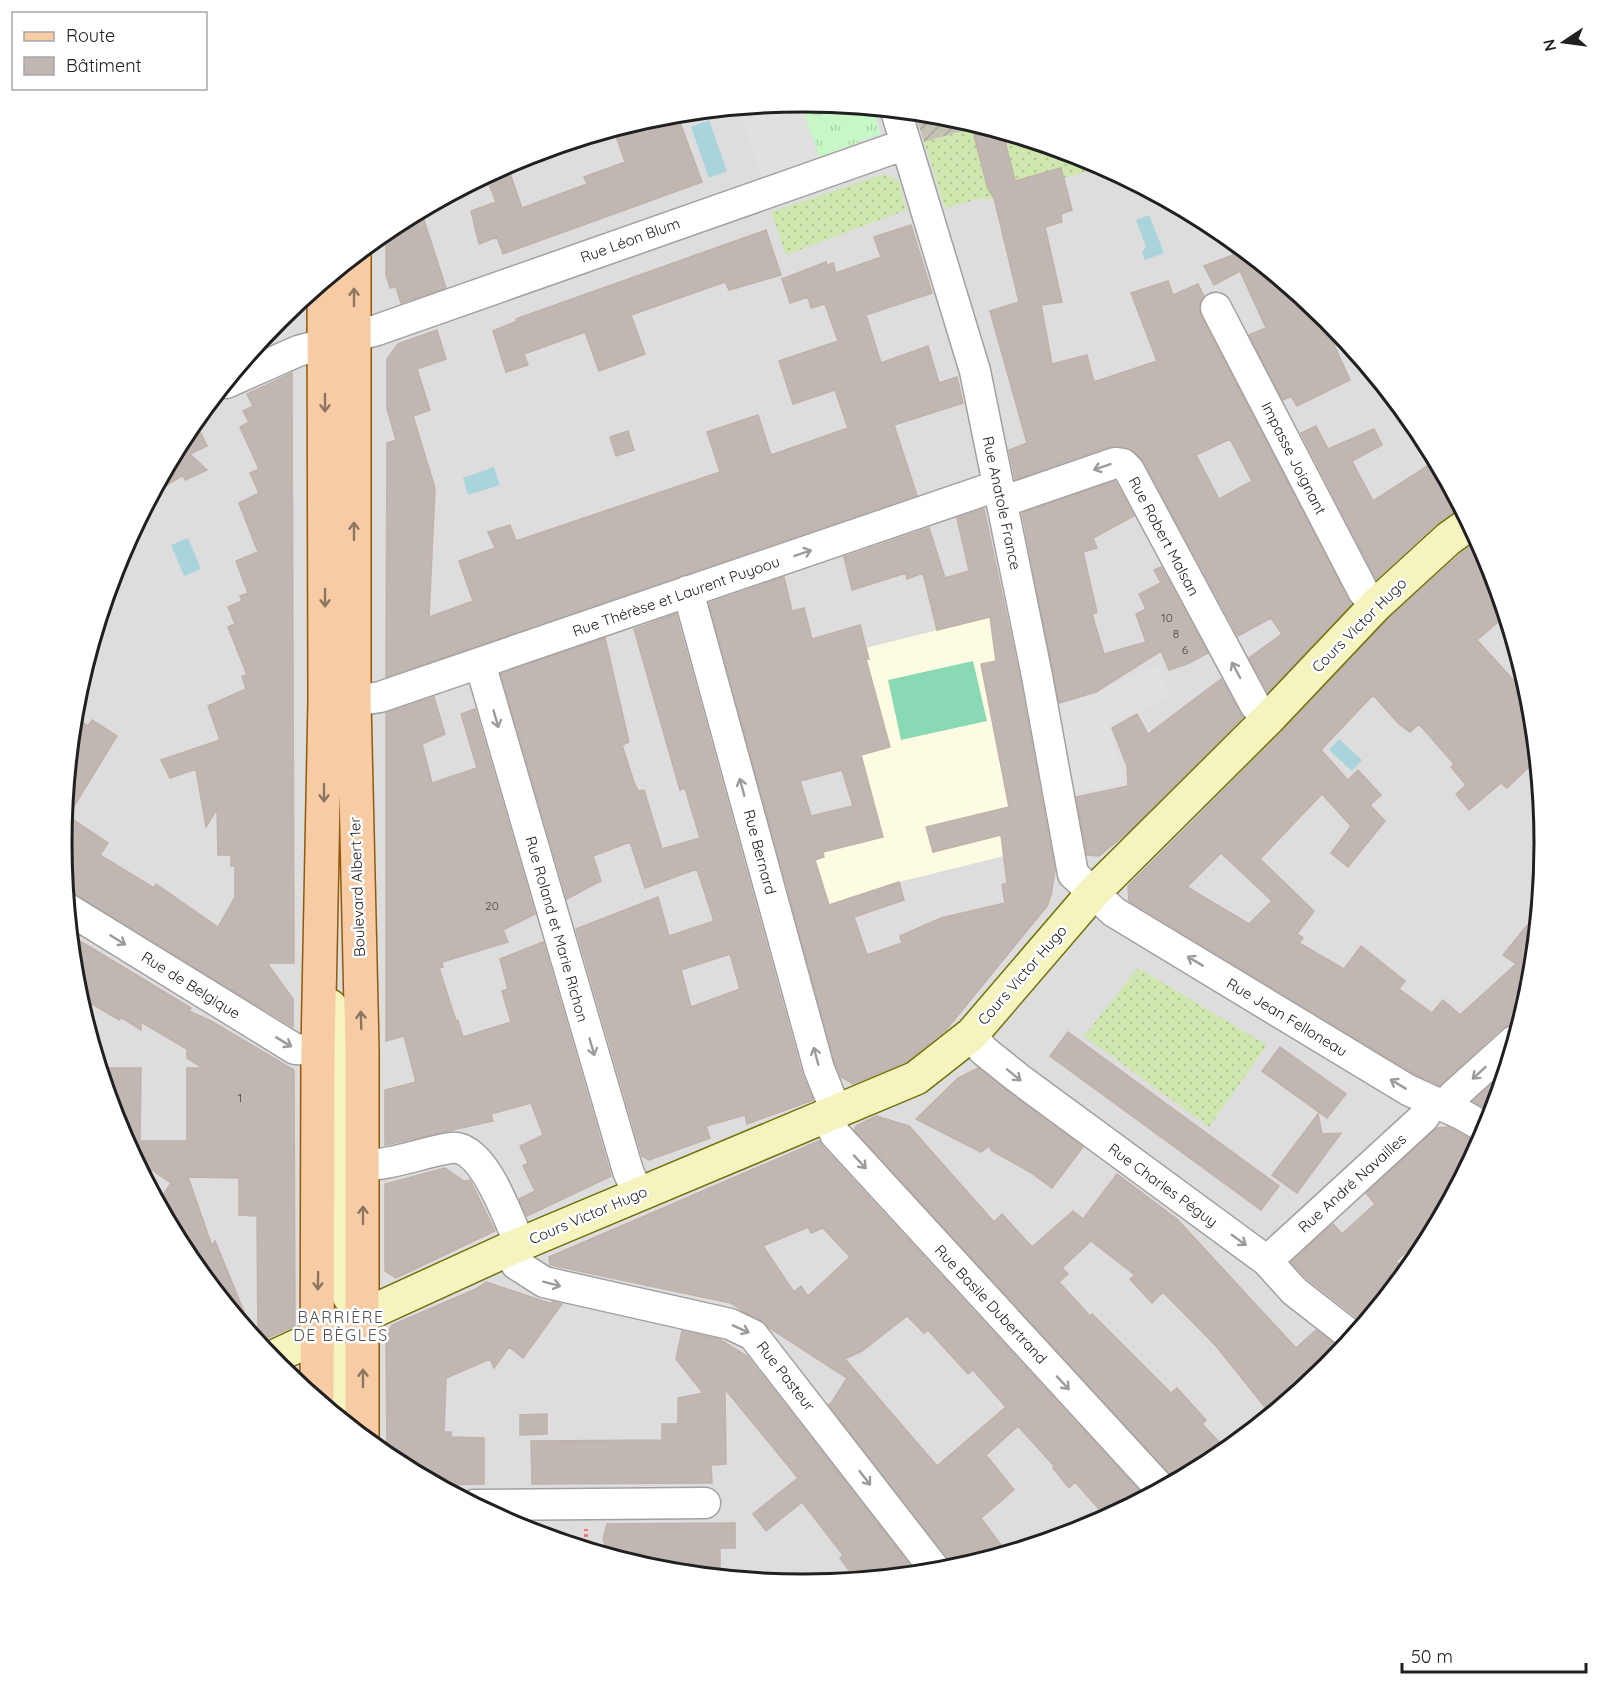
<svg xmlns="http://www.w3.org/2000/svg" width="1606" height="1687" viewBox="0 0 1606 1687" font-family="Quicksand,sans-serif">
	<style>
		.residential { fill: #dedddd }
		.education { fill: #fdfbe2 }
		.construction { fill: url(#construction-furrows) }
		.park { fill: url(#park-tufts) }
		.garden { fill: url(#garden-dots) }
		.pitch { fill: #89dab4 }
		.parking { fill: #e0e0e0 }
		.water { fill: #a9d4db }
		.building { fill: #c0b7b3; stroke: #c1b2a9; stroke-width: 1.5; fill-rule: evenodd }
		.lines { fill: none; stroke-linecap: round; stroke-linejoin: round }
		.street-casing { stroke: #a1a1a1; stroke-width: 33 }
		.secondary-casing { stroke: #70720b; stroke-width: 36 }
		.primary-casing { stroke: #935908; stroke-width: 36 }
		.path { stroke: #f27775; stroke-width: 4; stroke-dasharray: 3 3; stroke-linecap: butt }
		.street { stroke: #fff; stroke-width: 30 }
		.secondary { stroke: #f6f4be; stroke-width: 33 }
		.primary { stroke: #f7cca4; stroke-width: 33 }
		.oneway { stroke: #8c7662 }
		.oneway2 { stroke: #9b9b9b }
		.labels { text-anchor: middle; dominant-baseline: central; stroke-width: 5; stroke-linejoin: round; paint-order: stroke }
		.number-label { font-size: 12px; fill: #484645 }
		.street-label { font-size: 15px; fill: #202020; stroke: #fff }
		.neighbourhood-label { font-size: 16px; letter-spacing: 1.5px; fill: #535353; stroke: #fff }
		.rim { fill: none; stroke: #202020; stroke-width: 3 }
	</style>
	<defs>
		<pattern id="construction-furrows" width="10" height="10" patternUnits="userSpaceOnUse" patternTransform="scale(1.5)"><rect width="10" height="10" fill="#c4c2b2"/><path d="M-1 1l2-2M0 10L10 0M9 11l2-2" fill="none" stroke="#a8a699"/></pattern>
		<pattern id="park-tufts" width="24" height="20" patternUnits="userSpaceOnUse" patternTransform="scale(1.5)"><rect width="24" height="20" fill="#c7f7c6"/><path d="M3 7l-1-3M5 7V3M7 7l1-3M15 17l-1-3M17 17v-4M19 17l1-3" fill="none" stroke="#abd3aa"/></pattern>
		<pattern id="garden-dots" width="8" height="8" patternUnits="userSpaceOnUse" patternTransform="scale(1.5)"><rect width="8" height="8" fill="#cfe7af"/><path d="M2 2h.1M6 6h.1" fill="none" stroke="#b1c696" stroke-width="1.8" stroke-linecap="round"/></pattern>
	</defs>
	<rect width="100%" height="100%" fill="#f0ece6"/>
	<path class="residential" d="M64 844a739 739 0 1 1 1478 0a739 739 0 1 1-1478 0Z"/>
	<path class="education" d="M1006,613L1048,841L1016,853L899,882L904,900L798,935L767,827L874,801L834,656Z"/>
	<path class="construction" d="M915,113L948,116L981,126L924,142Z"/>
	<path class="park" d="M800,102L873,109L881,134L819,157Z"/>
	<path class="garden" d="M981,126L1087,159L1103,167L994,198L986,200L983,198L945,208L924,142Z
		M884,174L899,181L906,210L786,255L771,212Z
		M1138,968L1267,1045L1209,1127L1084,1036Z"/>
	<path class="pitch" d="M973,661L987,721L901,740L888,680Z"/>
	<path class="parking" d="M800,102L819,157L762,178L738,108Z
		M1156,665L1170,696L1110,725L1123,784L1070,793L1054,709Z"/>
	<path class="water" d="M709,120L727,171L709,178L691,127Z
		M1149,215L1164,253L1145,260L1142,252L1146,247L1136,220Z
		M494,467L500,485L468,495L463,478Z
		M188,538L201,569L184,576L171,545Z
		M1339,739L1362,760L1352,771L1329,750Z"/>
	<path class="building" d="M677,114L702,182L503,254L497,237L479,244L471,211L496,202L486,176L507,165L522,208L587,184L584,177L625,162L614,130L631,124L633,128L659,116Z
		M996,131L1003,133L1015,181L1061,168L1072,210L1061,214L1062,222L1045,227L1062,302L1041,305L1052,364L1087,355L1094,382L1157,361L1131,293L1168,281L1173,295L1198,284L1204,296L1199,307L1201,316L1351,604L1268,692L1249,658L1282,634L1271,618L1238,636L1144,462L1135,452L1125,447H1109L1015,479L1009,450L1027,443L990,311L1019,302L994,198L988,189L974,136ZM1230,439L1252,481L1219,499L1196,455Z
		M421,211L446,288L401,303L396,287L390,288L386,275V231Z
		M911,225L932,293L866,315L881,363L928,346L939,383L957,377L963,403L894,425L917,495L386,677L387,443L396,440L387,409V359L398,344L437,330L446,359L417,369L430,410L413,416L435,488L429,617L473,601L459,561L495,548L488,532L510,525L516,541L720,472L707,432L758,415L771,455L848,428L835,390L793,404L779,361L838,341L825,304L811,308L808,297L790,303L782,279L826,262L827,265L833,263L836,273L881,257L874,237Z
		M766,230L781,275L729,290L725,282L631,315L645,354L599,371L585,332L524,354L528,365L506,372L493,331L517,321L516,319Z
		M1224,234L1319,312L1350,380L1297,406L1291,396L1283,400L1249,335L1266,328L1240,271L1214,285L1204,266L1233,255Z
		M292,373L294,963H267L293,999V1027L66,889L62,843L74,717L88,726L92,720L117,736L68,816L108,843L100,855L154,888L156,884L218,927L235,897V866H231V855H218L217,809L206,827L196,769L170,778L161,760L220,740L208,706L246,689L242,676L247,675L228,627L235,624L228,607L242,601L240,596L248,593L236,561L258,552L239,503L259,493L250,473L259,469L240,427L249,422L243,411L253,406L247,394Z
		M195,421L207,446L190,454L207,470L185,480L183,475L153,494L187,431Z
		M1316,426L1328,449L1374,429L1382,445L1352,461L1373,501L1435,461L1460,508L1435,525L1376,579L1301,433Z
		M628,431L634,450L616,456L610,437Z
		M1115,481L1134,516L1093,538L1097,548L1083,552L1097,612L1092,614L1104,654L1146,642L1136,614L1146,609L1139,594L1161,583L1154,570L1161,567L1208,653L1187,664L1169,670L1161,651L1096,692L1059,703L1022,513Z
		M984,509L1020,679L1055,871L1051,895L1047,906L946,1030L906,1062L853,1084L841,1077L835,1063L709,603L784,577L792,611L804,608L812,639L860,625L869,659H866L890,747L861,755L883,837L823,852L824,857L815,860L829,905L899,882L904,900L854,917L867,955L902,943L900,936L941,918L1005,903L1002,885L1007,883L1001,835L933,852L926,827L1009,807L981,664L996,661L990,617L937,630L923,573L907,579L906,573L852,590L844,557L929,528L945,578L969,571L957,518ZM842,770L853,806L811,816L800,781Z
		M1478,541L1488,560L1505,616L1477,640L1516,683L1523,677L1530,699L1536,760L1507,788L1501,783L1469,810L1456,794L1466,785L1451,767L1454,764L1419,724L1410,732L1399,724L1373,695L1321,750L1348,780L1358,770L1381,795L1370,805L1385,821L1348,867L1331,853L1351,826L1322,794L1260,859L1314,911L1297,934L1303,938L1299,943L1344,969L1361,946L1405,981L1399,989L1432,1013L1443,1000L1460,1015L1516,964L1503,955L1538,912L1530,988L1519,1024L1502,1028L1440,1085L1416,1075L1129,901L1128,886L1283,731L1389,618L1460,554ZM1221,853L1272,901L1249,924L1187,887Z
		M676,614L802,1074L813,1100L747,1124L745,1115L706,1126L710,1138L649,1160L642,1156L576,929L658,897L669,936L714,921L697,869L645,888L630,842L593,856L601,881L567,899L501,674L605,638L629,742L622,745L634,782L638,791L644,790L662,849L700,838L685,788L680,790L634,629ZM730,954L740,989L691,1007L681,970Z
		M1221,679L1243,717L1126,834L1099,856L1087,855L1076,797L1128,786L1127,766L1112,728L1137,714L1148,734Z
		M434,697L445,734L422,744L432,783L477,768L461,714L475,709L535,914L503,930L508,942L442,962L443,967L439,968L456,1021L458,1020L463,1037L511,1022L502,991L508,989L500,959L543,942L611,1176L527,1216L519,1199L535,1191L523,1166L528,1163L520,1146L543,1135L531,1103L491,1114L493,1121L385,1145V1090L416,1082L404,1036L386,1041V713Z
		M70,935L191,1008L189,1011L211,1021L294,1070L295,1326L258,1342L257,1216L239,1215V1178L188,1177L212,1246L215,1241L249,1324L245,1327L186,1255L158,1203L171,1183L140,1162V1169L118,1127L100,1068H141L140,1141H187V1068H203L187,1058V1049L141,1022V1030L121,1017L119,1020L94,1005L80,1001L76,988Z
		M1068,1032L1279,1186L1261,1210L1050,1056Z
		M1280,1047L1346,1094L1327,1118L1262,1071Z
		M978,1068L1083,1147L1052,1188L1030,1172L992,1151L989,1146L981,1152L916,1119L958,1078Z
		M1493,1083L1499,1090L1493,1112L1473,1101Z
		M1318,1114L1322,1134L1341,1133L1297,1193L1272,1175Z
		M876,1116L909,1126L994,1222L1002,1214L1032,1247L1073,1211L1083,1219L1117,1174L1177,1219L1296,1348L1316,1330L1342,1350L1327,1368L1303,1388L1297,1383L1268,1411L1216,1346L1163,1292L1152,1303L1130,1279L1135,1275L1091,1241L1062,1268L1068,1274L1059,1282L1090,1316L1092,1314L1171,1393L1177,1388L1206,1420L1202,1424L1226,1449L1212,1461L1176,1481L854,1130L856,1126Z
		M1448,1127L1479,1144L1435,1226L1396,1261L1402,1267L1384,1282L1391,1290L1364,1323L1306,1278L1291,1262L1333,1224L1342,1234L1375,1204L1366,1193L1437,1128Z
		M819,1141L822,1146L1145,1497L1107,1518L1075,1482L1069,1488L1053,1468L1055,1467L1018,1426L986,1455L1014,1490L981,1518L1007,1553L954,1569L828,1404L830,1405L847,1378L731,1303L550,1265L549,1257ZM808,1227L811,1233L823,1228L850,1257L808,1296L801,1286L794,1292L763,1246ZM907,1316L924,1333L928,1330L968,1374L973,1370L1006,1407L937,1466L845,1359L862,1351Z
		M445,1168L464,1181L470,1180L495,1231L396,1278L385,1271V1184Z
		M486,1282L552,1304V1301L562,1304L523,1358L509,1347L494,1368L490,1359L446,1378L444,1432H451V1437L484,1438V1484L437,1485L387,1456L386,1335L392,1325L476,1289Z
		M682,1331L719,1339L747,1356L917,1574L856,1580L840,1558L843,1555L802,1502L766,1531L753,1514L798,1478L725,1389L726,1464L711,1465L712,1483L532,1484L531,1441L662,1440V1424H678V1398L703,1393L676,1359Z
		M547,1414V1434L520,1435V1415Z
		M735,1523V1548H720V1572L686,1573L658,1571L609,1556L603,1539L607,1524Z"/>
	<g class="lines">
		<g class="street-casing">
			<path id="street" d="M896,111L975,371L1037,676L1073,874L1114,912L1408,1090L1461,1114L1487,1129
				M1216,308L1363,591L1376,605
				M226,383L298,351L377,330L906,144
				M1001,499L1016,497L1115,463L1123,464L1129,470L1255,705L1269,718
				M688,591L819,1069L836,1111
				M480,663L628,1171L638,1194
				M354,701L380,697L997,486
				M68,909L295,1049L318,1050
				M972,1034L983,1050L1018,1078L1267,1261L1294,1291L1353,1337
				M1448,1108L1453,1096L1514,1041
				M827,1115L835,1134L1161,1489
				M363,1165C393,1165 420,1153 450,1148C484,1143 508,1219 520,1244
				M509,1249L516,1264L544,1282L730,1324L753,1335L937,1572
				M1267,1261L1424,1117L1433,1101
				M474,1505L705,1503"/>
		</g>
		<g class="secondary-casing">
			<path id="secondary" d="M330,1006L337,1074L338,1257L349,1296L363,1316
				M317,1337C346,1355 340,1388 340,1418
				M271,1358L509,1249L916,1078L972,1034L1093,893L1269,718L1376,605L1448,539L1469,524"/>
		</g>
		<g class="primary-casing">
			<path id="primary" d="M354,257V701L362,1049V1436
				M317,1399L318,1050L325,701L324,282"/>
		</g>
		<path class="path" d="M586,1549V1529"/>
		<use href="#street" class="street"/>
		<use href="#secondary" class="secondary"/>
		<use href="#primary" class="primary"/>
	</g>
	<defs><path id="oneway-shaft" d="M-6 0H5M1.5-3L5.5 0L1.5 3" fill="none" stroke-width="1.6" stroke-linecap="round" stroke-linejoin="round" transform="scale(1.5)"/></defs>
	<g class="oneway">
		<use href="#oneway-shaft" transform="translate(354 297) rotate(-90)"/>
		<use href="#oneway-shaft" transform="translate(325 403) rotate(90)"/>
		<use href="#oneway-shaft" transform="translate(354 531) rotate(-90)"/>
		<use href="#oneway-shaft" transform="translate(325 598) rotate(90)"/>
		<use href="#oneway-shaft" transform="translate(324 793) rotate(90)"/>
		<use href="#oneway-shaft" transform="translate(361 1020) rotate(-92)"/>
		<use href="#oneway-shaft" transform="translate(363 1215) rotate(-90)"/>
		<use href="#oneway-shaft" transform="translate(318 1281) rotate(91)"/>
		<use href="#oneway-shaft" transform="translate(363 1378) rotate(-90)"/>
	</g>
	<g class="oneway2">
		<use href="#oneway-shaft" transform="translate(1102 467) rotate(161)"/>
		<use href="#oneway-shaft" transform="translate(803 553) rotate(-19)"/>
		<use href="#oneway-shaft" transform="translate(1236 670) rotate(-118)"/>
		<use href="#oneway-shaft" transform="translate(496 719) rotate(74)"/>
		<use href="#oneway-shaft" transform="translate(742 787) rotate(-105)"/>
		<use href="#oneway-shaft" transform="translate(118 940) rotate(32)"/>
		<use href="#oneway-shaft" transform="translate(1195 961) rotate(-149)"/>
		<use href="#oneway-shaft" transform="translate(284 1042) rotate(31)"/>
		<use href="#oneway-shaft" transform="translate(592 1047) rotate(74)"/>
		<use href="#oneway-shaft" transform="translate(816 1056) rotate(-105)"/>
		<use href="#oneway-shaft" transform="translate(1479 1073) rotate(138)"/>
		<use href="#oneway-shaft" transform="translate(1014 1075) rotate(39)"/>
		<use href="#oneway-shaft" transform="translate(1398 1084) rotate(-149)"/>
		<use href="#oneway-shaft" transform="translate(860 1162) rotate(47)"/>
		<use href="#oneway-shaft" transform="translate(1239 1240) rotate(36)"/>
		<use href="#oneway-shaft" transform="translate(552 1284) rotate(15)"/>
		<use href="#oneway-shaft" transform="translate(741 1329) rotate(24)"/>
		<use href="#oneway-shaft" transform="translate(1063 1383) rotate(47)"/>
		<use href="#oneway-shaft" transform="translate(865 1478) rotate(52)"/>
	</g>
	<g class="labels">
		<g class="number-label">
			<text x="1167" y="617">10</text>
			<text x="1176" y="633">8</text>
			<text x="1185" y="649">6</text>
			<text x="492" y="905">20</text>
			<text x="240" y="1097">1</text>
		</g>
		<g class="street-label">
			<text transform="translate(630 240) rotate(-20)">Rue Léon Blum</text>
			<text transform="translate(1294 458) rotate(63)">Impasse Joignant</text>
			<text transform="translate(1002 503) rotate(78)">Rue Anatole France</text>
			<text transform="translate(1164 536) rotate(62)">Rue Robert Malsan</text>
			<text transform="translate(676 596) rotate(-19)">Rue Thérèse et Laurent Puyoou</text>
			<text transform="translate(1359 625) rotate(-45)">Cours Victor Hugo</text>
			<text transform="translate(760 852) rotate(75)">Rue Bernard</text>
			<text transform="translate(357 887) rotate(-92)">Boulevard Albert 1er</text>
			<text transform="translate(557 929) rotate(74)">Rue Roland et Marie Richon</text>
			<text transform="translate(1022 975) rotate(-49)">Cours Victor Hugo</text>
			<text transform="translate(191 985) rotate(32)">Rue de Belgique</text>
			<text transform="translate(1287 1017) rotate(31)">Rue Jean Felloneau</text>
			<text transform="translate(1352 1183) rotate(-42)">Rue André Navailles</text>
			<text transform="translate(1163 1185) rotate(36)">Rue Charles Péguy</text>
			<text transform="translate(588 1215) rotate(-23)">Cours Victor Hugo</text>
			<text transform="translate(991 1304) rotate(47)">Rue Basile Dubertrand</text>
			<text transform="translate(786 1376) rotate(52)">Rue Pasteur</text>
		</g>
		<g class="neighbourhood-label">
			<text x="341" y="1317">BARRIÈRE<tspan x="341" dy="18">DE BÈGLES</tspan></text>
		</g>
	</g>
	<path d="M0 0H1606V1687H0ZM72 843a731 731 0 1 1 1462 0a731 731 0 1 1-1462 0Z" fill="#fff" fill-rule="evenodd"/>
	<path class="rim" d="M72 843a731 731 0 1 1 1462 0a731 731 0 1 1-1462 0Z"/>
	<rect x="12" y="12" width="195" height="78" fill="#ffffff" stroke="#a6a6a6" stroke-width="1.5"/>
	<rect x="24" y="32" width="30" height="9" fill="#f7cca4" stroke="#a6a6a6" stroke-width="1.5"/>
	<text x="66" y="42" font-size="18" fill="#202020">Route</text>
	<rect x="24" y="57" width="30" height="18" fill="#c0b7b3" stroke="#a6a6a6" stroke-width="1.5"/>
	<text x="66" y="72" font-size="18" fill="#202020">Bâtiment</text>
	<g transform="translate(1564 42) rotate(257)" stroke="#ffffff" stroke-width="4.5" paint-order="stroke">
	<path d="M0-4.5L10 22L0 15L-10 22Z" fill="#202020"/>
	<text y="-9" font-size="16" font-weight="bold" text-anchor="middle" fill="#202020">N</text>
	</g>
	<path d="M1402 1663v9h184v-9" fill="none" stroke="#202020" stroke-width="3"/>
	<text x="1411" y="1663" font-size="18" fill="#202020" stroke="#ffffff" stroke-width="4.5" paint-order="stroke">50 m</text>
</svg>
